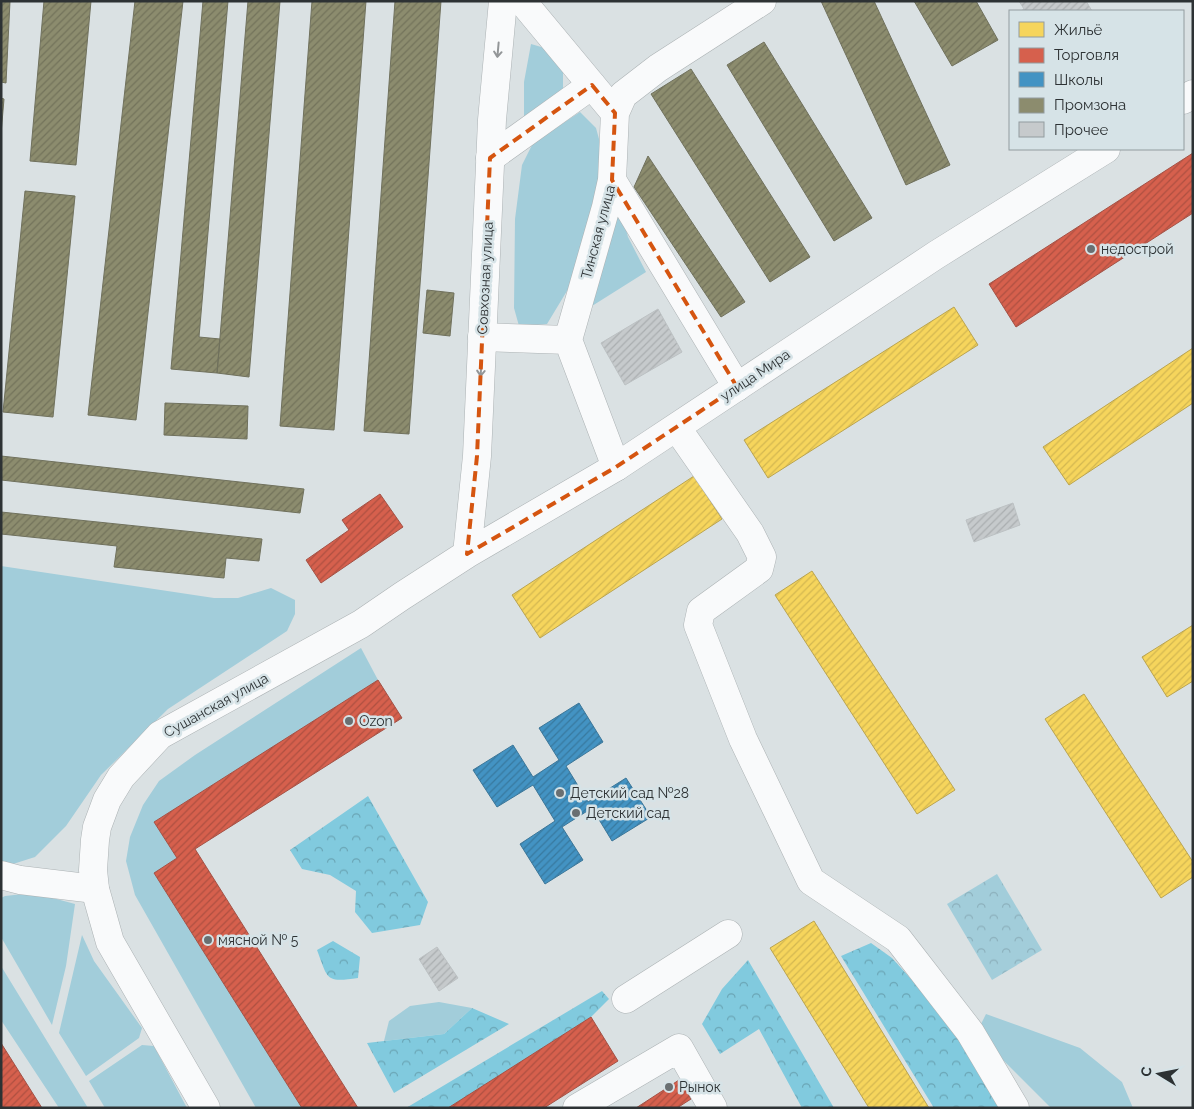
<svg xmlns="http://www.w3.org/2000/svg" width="1194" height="1109" viewBox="0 0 1194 1109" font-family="Raleway,sans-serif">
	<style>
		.grass { fill: #a2cdda }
		.forest { fill: url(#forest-crowns) }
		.park { fill: url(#park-crowns) }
		.homes { fill: url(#homes-hatch); stroke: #baa450 }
		.shops { fill: url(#shops-hatch); stroke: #a35246 }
		.schools { fill: url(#schools-hatch); stroke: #3c7698 }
		.industry { fill: url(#industry-hatch); stroke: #70715d }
		.building { fill: url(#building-hatch); stroke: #bcc1c3 }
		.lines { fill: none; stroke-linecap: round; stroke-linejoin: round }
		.minor-casing { stroke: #acb2b4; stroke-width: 29 }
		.major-casing { stroke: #acb2b4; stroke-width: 29 }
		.minor { stroke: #f9fafb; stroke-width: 28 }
		.major { stroke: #f9fafb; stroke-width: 28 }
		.oneway { stroke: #939698 }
		.marked { fill: none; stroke: #d55510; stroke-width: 4; stroke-dasharray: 10 6; stroke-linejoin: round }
		.poi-dot { fill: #6a6f71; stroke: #d6e3e7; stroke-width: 2 }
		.labels { text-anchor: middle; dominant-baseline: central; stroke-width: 5; stroke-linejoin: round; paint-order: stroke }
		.street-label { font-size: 14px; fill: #2d3234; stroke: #d6e3e7 }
		.poi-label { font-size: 14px; fill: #2d3234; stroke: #d6e3e7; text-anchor: start }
	</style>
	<defs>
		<pattern id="forest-crowns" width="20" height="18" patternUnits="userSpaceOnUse" patternTransform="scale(1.25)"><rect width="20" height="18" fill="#81cade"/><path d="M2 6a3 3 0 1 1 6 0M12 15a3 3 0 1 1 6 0" fill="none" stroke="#6aa5b5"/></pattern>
		<pattern id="park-crowns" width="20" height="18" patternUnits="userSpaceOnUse" patternTransform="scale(1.25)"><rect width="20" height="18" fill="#a2cdda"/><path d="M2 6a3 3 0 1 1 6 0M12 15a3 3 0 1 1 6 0" fill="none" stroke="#8cb0bc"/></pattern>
		<pattern id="homes-hatch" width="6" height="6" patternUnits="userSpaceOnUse" patternTransform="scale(1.25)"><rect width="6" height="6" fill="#f6d55c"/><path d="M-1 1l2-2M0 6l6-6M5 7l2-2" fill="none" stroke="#d3b751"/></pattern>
		<pattern id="shops-hatch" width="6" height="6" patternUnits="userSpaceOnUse" patternTransform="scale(1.25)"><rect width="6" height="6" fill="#d6604d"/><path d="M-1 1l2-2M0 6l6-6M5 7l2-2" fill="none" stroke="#ae5041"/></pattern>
		<pattern id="schools-hatch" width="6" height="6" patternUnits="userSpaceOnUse" patternTransform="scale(1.25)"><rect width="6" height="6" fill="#4393c3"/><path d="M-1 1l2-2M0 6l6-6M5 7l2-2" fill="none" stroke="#38799f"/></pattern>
		<pattern id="industry-hatch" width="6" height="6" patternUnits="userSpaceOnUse" patternTransform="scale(1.25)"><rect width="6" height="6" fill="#8c8c6e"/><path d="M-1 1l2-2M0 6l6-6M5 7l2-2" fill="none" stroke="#73735b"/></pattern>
		<pattern id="building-hatch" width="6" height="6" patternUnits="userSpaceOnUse" patternTransform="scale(1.25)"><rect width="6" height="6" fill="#c6cacc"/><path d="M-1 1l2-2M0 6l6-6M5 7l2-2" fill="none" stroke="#aaaeb0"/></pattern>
	</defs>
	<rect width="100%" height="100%" fill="#dae1e3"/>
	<path class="grass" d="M531,44L548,49L563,71V94L524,121V82Z
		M580,112L596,128L605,161L576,276L547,324L519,326L514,308L515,219L522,165L533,143Z
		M618,198L628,237L646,272L592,306Z
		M1,566L214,598H238L271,588L295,600V614L287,631L168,709L101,775L66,826L35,857L13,864L1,862Z
		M361,648L378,680L154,822L177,858L154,873L302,1108H256L135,895L126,861L130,837L143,805L159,781L195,755Z
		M23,894L49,897L75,904L66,966L52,1025L1,937V898L5,896Z
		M82,935L94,961L142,1028L139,1038L86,1076L59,1033Z
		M1,966L88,1108H59L1,1020Z
		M439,1002L472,1008L444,1034L384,1041L389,1021L410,1006Z
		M986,1014L1080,1048L1122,1082L1133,1108H1051L984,1041L980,1026Z
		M142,1045L154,1046L187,1108H105L89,1081Z"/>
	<path class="forest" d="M368,796L428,902L420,925L372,933L355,912L356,891L330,875L302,869L290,850Z
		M333,941L360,957L358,978C325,983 328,979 317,950Z
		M871,943L892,958L939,1010L985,1076L1000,1108H934L841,956Z
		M748,960L834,1108H802L759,1029L720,1054L702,1024L722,989Z
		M602,991L609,999L591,1017L448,1108H406Z
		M472,1008L509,1024L394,1093L367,1043L444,1034Z"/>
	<path class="park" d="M997,874L1042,950L992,980L947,904Z"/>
	<path class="homes" d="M954,307L978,345L768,478L744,440Z
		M1193,348V403L1069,485L1043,447Z
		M694,476L722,519L540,638L512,595Z
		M812,571L955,790L917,814L775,595Z
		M1193,625V681L1167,697L1142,657Z
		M1084,694L1193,862V877L1161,898L1045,719Z
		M814,921L929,1108H869L770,948Z"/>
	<path class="shops" d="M1193,153V213L1016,327L989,284Z
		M380,494L403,527L321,583L306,560L349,530L342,520Z
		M378,680L402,718L195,849L358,1108H302L154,873L177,858L154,822Z
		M591,1017L618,1061L544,1108H448Z
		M1,1043L42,1108H1Z
		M679,1080L691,1099L677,1108H636Z"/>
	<path class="schools" d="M579,703L603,742L566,766L588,802L626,778L651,817L612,841L592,808L562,827L583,860L545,884L520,844L555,821L533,785L497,807L473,770L513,745L533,777L559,760L539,728Z"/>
	<path class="industry" d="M1,1H10L6,83L1,82Z
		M44,1H91L76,165L30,161Z
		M135,1H183L136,420L88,415Z
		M203,1H228L199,337L220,339L217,373L171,369Z
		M248,1H280L249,377L217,373Z
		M312,1H366L334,430L280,426Z
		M395,1H441L409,434L364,431Z
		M821,1H874L950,165L906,185Z
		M914,1H976L998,40L952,66Z
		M764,42L872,218L834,241L727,65Z
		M691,69L810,257L770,282L651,94Z
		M1,98L4,99L1,134Z
		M648,156L745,302L721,317L634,187Z
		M25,191L75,196L53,417L3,412Z
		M427,290L454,293L450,336L423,333Z
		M165,403L248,406L247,439L164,435Z
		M1,456L304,489L300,513L1,480Z
		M1,512L262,539L259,561L226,558L224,578L114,567L117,546L1,534Z"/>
	<path class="building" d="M1019,1H1086L1092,11H1021L1024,9Z
		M658,309L682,352L625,385L601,343Z
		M1013,503L1020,525L974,542L966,520Z
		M437,947L458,978L439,991L419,959Z"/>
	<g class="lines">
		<g class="minor-casing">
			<path id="minor" d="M522,1L615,113
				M490,158L592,85
				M612,180L737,387
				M482,337L568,340
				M677,428L750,533L762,557L759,569L701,611L698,625L743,739L811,881L898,939L970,1032L1015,1108
				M616,467L568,340L606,207L612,180L615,113L623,95L658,68L762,1
				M1,875L20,880L95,889
				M626,999L728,934
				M577,1108L679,1048L713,1108"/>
		</g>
		<g class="major-casing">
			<path id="major" d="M1183,100L1193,94
				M467,554L477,456L492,120L503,1
				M206,1108L110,942L95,889L93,870L95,840L97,827L107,800L121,777L160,735L361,624L402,596L467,554L616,467L936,255L1106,149"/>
		</g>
		<use href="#minor" class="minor"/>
		<use href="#major" class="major"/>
	</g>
	<defs><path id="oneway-shaft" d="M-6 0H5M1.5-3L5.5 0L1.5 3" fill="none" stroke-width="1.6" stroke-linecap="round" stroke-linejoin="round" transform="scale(1.25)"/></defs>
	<g class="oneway">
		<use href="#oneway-shaft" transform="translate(498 50) rotate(95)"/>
		<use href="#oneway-shaft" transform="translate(481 369) rotate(93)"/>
	</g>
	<path class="marked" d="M592,85L615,113L612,180L737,387L616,467L467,554L477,456L490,158Z"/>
	<g class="poi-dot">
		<circle cx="1091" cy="249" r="5"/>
		<circle cx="349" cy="721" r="5"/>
		<circle cx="560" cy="793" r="5"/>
		<circle cx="576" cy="813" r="5"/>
		<circle cx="208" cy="940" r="5"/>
		<circle cx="669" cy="1087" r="5"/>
	</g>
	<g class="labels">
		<g class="street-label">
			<text transform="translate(598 232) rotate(-75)">Тинская улица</text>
			<text transform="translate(485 278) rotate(-87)">Совхозная улица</text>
			<text transform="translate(755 375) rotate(-34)">улица Мира</text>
			<text transform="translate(216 705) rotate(-29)">Сушанская улица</text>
		</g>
		<g class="poi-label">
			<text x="1101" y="249">недострой</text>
			<text x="359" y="721">Ozon</text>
			<text x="570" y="793">Детский сад №28</text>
			<text x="586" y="813">Детский сад</text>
			<text x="218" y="940">мясной № 5</text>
			<text x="679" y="1087">Рынок</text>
		</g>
	</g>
	<rect width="1194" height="1109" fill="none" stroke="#2d3234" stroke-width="5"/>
	<rect x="1009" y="10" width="175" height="140" fill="#d6e3e7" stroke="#929c9f"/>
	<rect x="1019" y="22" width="25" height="15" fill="#f6d55c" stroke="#929c9f"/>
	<text x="1054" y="35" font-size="15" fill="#2d3234">Жильё</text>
	<rect x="1019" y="48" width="25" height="15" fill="#d6604d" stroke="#929c9f"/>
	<text x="1054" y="60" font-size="15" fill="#2d3234">Торговля</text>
	<rect x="1019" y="72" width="25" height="15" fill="#4393c3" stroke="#929c9f"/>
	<text x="1054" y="85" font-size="15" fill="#2d3234">Школы</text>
	<rect x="1019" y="98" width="25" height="15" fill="#8c8c6e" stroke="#929c9f"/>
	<text x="1054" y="110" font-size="15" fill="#2d3234">Промзона</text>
	<rect x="1019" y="122" width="25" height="15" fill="#c6cacc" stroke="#929c9f"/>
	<text x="1054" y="135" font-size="15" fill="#2d3234">Прочее</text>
	<g transform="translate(1159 1074) rotate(280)" stroke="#d6e3e7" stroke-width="4" paint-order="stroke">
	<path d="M0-4L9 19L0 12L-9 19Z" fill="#2d3234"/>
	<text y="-8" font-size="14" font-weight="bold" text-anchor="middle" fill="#2d3234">С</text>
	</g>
</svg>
